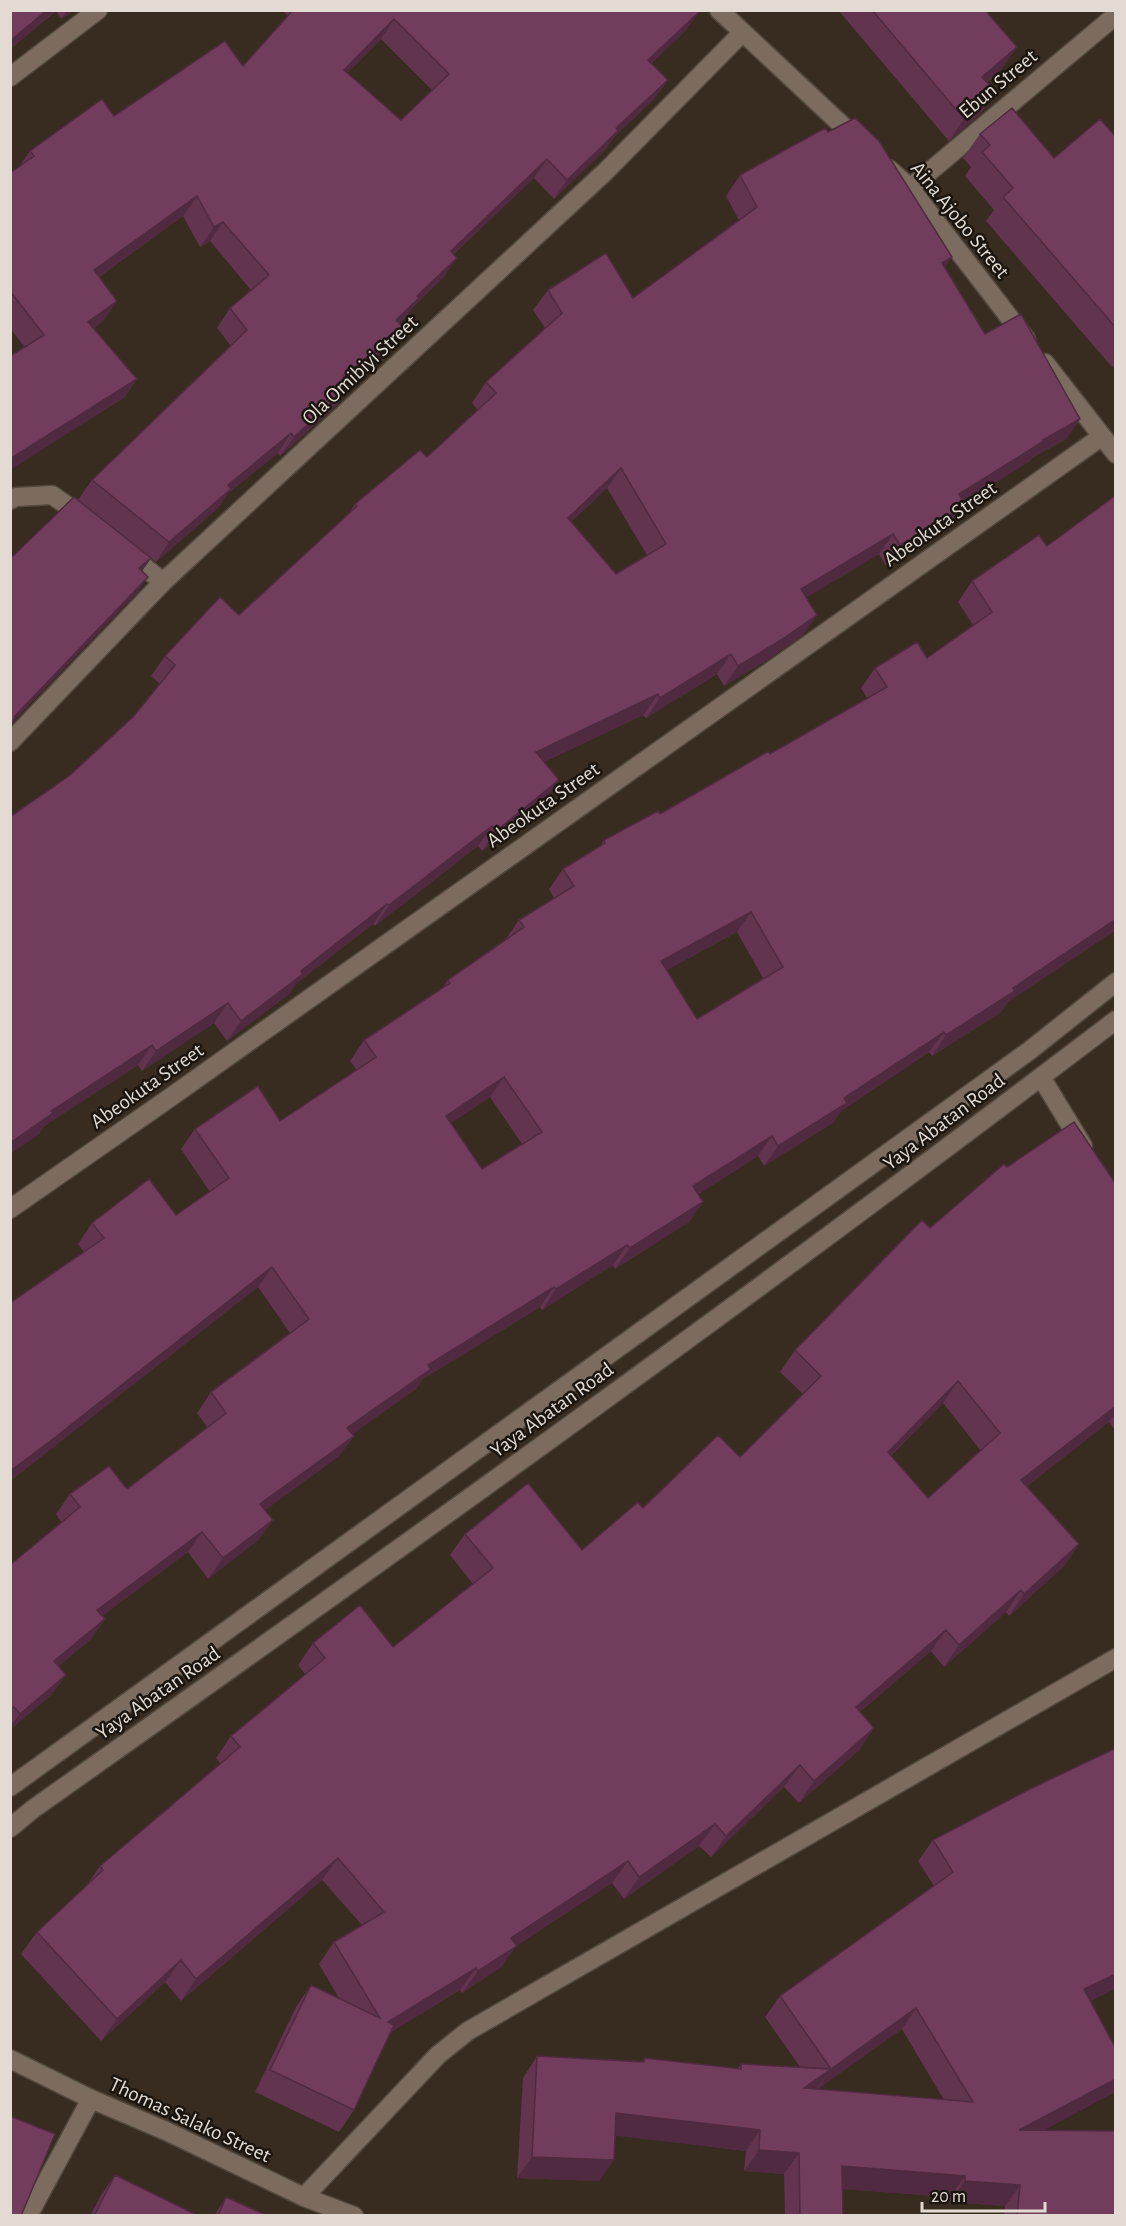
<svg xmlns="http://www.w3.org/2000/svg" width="1126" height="2226" viewBox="0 0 1126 2226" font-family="'Alegreya Sans',sans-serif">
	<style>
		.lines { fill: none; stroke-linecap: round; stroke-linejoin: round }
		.street-casing { stroke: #52483e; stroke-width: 21 }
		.secondary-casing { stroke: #52483e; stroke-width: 21 }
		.street { stroke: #7b6c5f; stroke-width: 18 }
		.secondary { stroke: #7b6c5f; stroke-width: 18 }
		.wall { fill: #62344f; fill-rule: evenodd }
		.shaded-wall { fill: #502a40 }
		.building { fill: #723c5c; stroke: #502a40; stroke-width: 1.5; fill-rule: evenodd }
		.labels { text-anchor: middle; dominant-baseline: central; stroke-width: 5; stroke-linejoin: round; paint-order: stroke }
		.street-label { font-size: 21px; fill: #e3dbd3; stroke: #1b1510 }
	</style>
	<rect width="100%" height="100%" fill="#382b20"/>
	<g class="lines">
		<g class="street-casing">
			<path id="street" d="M719,10L860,142
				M10,77L98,10
				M889,169L910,188L1026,339
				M910,188L1116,15
				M1045,363L1116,454
				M10,500L16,497L52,495L85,518
				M127,553L163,582
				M10,742L163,582L605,172L742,33
				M1041,1077L1083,1146
				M10,1209L168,1099L1101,437
				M304,2197L438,2055L468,2031L1116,1658
				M28,2216L91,2099"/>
		</g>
		<g class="secondary-casing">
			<path id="secondary" d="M10,1787L1029,1051L1116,982
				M10,1828L33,1809C398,1551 760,1291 1116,1020
				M10,2059L91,2099L166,2131L304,2197L354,2216"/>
		</g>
		<use href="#street" class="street"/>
		<use href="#secondary" class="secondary"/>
	</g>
	<path class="wall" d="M10,10H75L61,19L56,11L10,49Z
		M282,10H698L685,31L652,63L668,80L654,99L614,137L605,150L554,199L534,178L454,254L444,277L413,307L405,318L399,323L389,346L348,381L337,405L280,456L278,453L227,494L218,508L156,562L151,558L142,571L148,577L135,595L78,500L92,480L231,346L217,328L230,308L251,290L210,241L200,247L183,216L99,277L117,301L103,321L94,328L137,379L124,398L25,348L10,328V173L18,168L30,151L114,116L243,66L288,16ZM381,39L432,90L401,120L347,73Z
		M838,10H985L1017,47L1001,69L987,82L996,92L980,114L949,141Z
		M828,132L952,257L945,267L985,334L1080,419L1066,439L1032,458L1030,461L964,502L966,506L952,526L886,566L879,554L807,597L803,635L767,660L724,686L717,674L646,718L643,715L544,762L545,801L482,851L478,846L375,926L373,924L297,983L289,994L227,1041L214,1023L142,1071L138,1065L44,1126L39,1134L10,1154V817L69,776L134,716L160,684L151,676L165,656L239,615L347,516L355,504L427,457L478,410L472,403L486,382L545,328L533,310L548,290L633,298L739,220L726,196L740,175ZM607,488L647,555L616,574L571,522Z
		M980,134L1054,158L1116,137V364L1112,367L986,221L994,210L965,176L971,167L963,158Z
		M1039,535L1008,1002L1001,1012L932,1056L929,1052L841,1111L833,1123L764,1166L758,1156L698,1194L703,1202L689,1222L615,1269L613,1265L542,1310L540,1307L423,1379L416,1389L352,1434L354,1436L339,1456L265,1510L273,1520L258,1540L208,1579L188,1552L102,1616L91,1639L58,1666L66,1675L51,1695L10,1730V1565L62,1523L56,1514L70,1494L127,1489L207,1427L197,1413L211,1392L290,1333L258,1287L10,1481V1303L84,1252L78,1244L92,1223L176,1215L210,1192L181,1149L195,1129L280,1121L357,1070L350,1061L364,1040L443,987L448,980L505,940L519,920L554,898L549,889L563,869L600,846L604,840L660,814L770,754L867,698L861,688L875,668L927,658L973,625L958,602L972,581ZM737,932L763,978L697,1019L667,970ZM490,1097L522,1144L482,1169L451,1123Z
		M1007,1167L1116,1184V1432L1109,1422L1027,1486L1079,1544L1064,1566L1009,1616L1006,1612L944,1667L931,1651L860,1712L874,1728L859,1750L799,1803L784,1787L711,1857L699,1846L624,1899L612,1883L516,1946L501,1967L462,1993L460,1990L391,2032L354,2110L339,2132L255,2092L296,2007L311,1985L340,2000L319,1964L334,1942L362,1925L322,1880L181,2001L165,1982L101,2041L21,1954L37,1932L86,1886L100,1866L221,1764L216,1758L231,1736L305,1674L298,1665L313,1643L393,1647L473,1584L450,1555L465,1534L582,1550L643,1508L740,1457L803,1394L780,1372L795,1350L930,1228ZM943,1403L981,1451L928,1498L891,1456Z
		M1116,1748V1988L1090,2001L1116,2049V2090L1113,2093L1043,2130L1116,2216H1004L1005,2206L950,2202V2197L843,2189V2216H785L784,2174L744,2171L746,2151L615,2135L614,2160L599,2181L517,2178L523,2078L537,2056L642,2061L645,2058L738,2069L741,2064L800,2067L765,2017L780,1996L934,1886L918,1861L933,1840ZM902,2029L944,2100L817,2089Z
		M115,2175L199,2216H90L101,2195Z
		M226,2197L268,2216H214Z"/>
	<path class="shaded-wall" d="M47,10H56L10,49V41Z
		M67,10H75L61,19Z
		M699,12L685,31L635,80L648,60Z
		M394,19L381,39L330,90L344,70Z
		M1017,47L1001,69L967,98L982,77Z
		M668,80L654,99L614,137L605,150L554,199L567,180L616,128Z
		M996,92L980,114L949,141L964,119Z
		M547,159L534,178L437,270L451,251Z
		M197,196L183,216L80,290L94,270Z
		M223,222L210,241L200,247L214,227Z
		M952,257L938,277L942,263Z
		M457,258L444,277L413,307L405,318L382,340L396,320L417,296Z
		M117,301L103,321L75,342L88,322Z
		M403,327L389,346L330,396L344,376Z
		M137,379L124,398L10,470V459Z
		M351,385L337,405L280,456L294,437Z
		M1080,419L1066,439L1032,458L1030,461L945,514L959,494L1043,440Z
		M291,433L278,453L227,494L218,508L156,562L169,542L228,485Z
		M621,468L607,488L553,538L568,518Z
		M966,506L952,526L886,566L900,545Z
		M893,534L879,554L787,609L801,589Z
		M151,558L138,577L139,568Z
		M148,577L135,595L10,725L15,716Z
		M817,615L803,635L767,660L724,686L738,666Z
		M731,654L717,674L646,718L660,698Z
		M658,694L643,715L522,772L536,752Z
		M559,780L545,801L482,851L496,831Z
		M492,826L478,846L375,926L389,905Z
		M387,904L373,924L297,983L289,994L227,1041L241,1021L301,971Z
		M751,912L737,932L647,981L661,961Z
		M1116,919V930L1008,1002L1001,1012L932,1056L946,1035L1013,988Z
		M228,1003L214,1023L142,1071L156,1051Z
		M944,1032L929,1052L841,1111L833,1123L764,1166L778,1146L844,1098Z
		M152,1045L138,1065L44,1126L39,1134L10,1154V1143L51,1111Z
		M504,1077L490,1097L431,1136L446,1116Z
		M772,1136L758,1156L679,1207L693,1186Z
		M703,1202L689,1222L615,1269L630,1248Z
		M627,1245L613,1265L542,1310L556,1289Z
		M272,1267L258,1287L10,1481V1471Z
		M554,1287L540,1307L423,1379L416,1389L333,1448L347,1428L428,1365Z
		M958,1381L943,1403L872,1474L888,1452Z
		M1116,1406V1412L1109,1422L1006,1502L1021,1480Z
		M354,1436L339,1456L246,1524L260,1504Z
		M273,1520L258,1540L208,1579L223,1558Z
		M202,1532L188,1552L83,1630L97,1610Z
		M1079,1544L1064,1566L1009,1616L1024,1594Z
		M1021,1590L1006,1612L944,1667L959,1645Z
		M105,1619L91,1639L40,1682L54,1661Z
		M946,1630L931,1651L840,1729L856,1707Z
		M66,1675L51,1695L10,1730V1727L20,1714Z
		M874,1728L859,1750L799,1803L814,1781Z
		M800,1765L784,1787L711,1857L726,1836Z
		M715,1824L699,1846L624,1899L639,1877Z
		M338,1858L322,1880L181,2001L196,1979Z
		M628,1861L612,1883L516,1946L501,1967L462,1993L478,1971L511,1938Z
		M181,1960L165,1982L101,2041L117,2019Z
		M476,1968L460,1990L372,2044L388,2022Z
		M1116,1974V1988L1069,2011L1084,1989Z
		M916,2008L902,2029L817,2090L831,2069Z
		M831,2069L816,2090L804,2088Z
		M1116,2079V2090L1113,2093L1004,2152L1019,2130Z
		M616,2113L760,2130L746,2151L601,2134Z
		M759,2150L799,2153L784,2174L744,2171Z
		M532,2157L614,2160L599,2181L517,2178Z
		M842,2166L965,2176L950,2197L828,2188Z
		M965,2181L1020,2185L1005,2206L950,2202Z"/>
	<path class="building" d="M10,10H47L10,41Z
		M293,10H698L699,12L648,60L668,80L616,128L618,131L567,180L547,159L451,251L457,258L417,296L419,298L396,320L403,327L344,376L351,385L294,437L291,433L228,485L231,489L169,542L92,480L247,330L230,308L269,275L223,222L214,227L197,196L94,270L117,301L88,322L137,379L10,459V356L44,335L10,291V173L34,156L30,151L102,99L114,116L225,41L243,66ZM394,19L449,74L401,120L344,70Z
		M872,10H985L1017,47L982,77L996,92L964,119Z
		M1012,108L1054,158L1100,119L1116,137V328L1003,197L1013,188L982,152L990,145L980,134Z
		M855,118L879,141L952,257L942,263L985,334L1021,314L1080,419L1043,440L1044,441L959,494L966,506L900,545L893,534L801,589L817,615L781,640L738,666L731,654L660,698L658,694L536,752L559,780L496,831L492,826L389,905L387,904L301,971L303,974L241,1021L228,1003L156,1051L152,1045L51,1111L53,1113L10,1143V817L69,776L134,716L175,665L165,656L220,597L239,615L357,506L355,504L420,450L427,457L496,393L486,382L562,313L548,290L606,253L633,298L757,207L740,175L825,128L828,132ZM621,468L666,544L616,574L568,518Z
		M1116,495V919L1013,988L1015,991L946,1035L944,1032L844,1098L847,1103L778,1146L772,1136L693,1186L703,1202L630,1248L627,1245L556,1289L554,1287L428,1365L431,1369L347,1428L354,1436L260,1504L273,1520L223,1558L202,1532L97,1610L105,1619L54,1661L66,1675L20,1714L14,1707L10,1710V1565L80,1507L70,1494L109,1466L127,1489L226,1413L211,1392L309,1319L272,1267L49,1442L10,1471V1303L104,1238L92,1223L149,1179L176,1215L229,1178L195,1129L258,1086L280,1121L376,1057L364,1040L450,983L448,980L524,927L519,920L574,886L563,869L605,843L604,840L658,811L660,814L769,751L770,754L887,687L875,668L917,642L927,658L992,612L972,581L1039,535L1047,546ZM751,912L783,967L697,1019L661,961ZM504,1077L542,1132L482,1169L446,1116Z
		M74,497L151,558L139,568L148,577L15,716L12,725L10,726V559Z
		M1074,1122L1116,1184V1406L1021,1480L1079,1544L1024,1594L1021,1590L959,1645L946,1630L856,1707L874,1728L814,1781L800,1765L726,1836L715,1824L639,1877L628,1861L511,1938L517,1946L478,1971L476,1968L388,2022L394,2025L354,2110L270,2070L311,1985L380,2018L334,1942L384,1912L338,1858L196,1979L181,1960L117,2019L37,1932L103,1870L100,1866L240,1747L231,1736L325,1658L313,1643L360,1605L393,1647L493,1568L465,1534L528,1483L582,1550L638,1502L643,1508L718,1435L740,1457L821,1376L795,1350L922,1220L930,1228L1004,1164L1007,1167ZM958,1381L1000,1433L928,1498L888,1452Z
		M1116,1748V1974L1084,1989L1116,2049V2079L1019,2130L1116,2131V2216H1017L1020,2185L965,2181V2176L842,2166L843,2216H800L799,2153L759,2150L760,2130L616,2113L614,2160L532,2157L537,2056L644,2062L645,2058L741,2069V2064L831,2069L804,2088L973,2102L916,2008L831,2069L780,1996L953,1872L933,1840L1028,1790Z
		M10,2116L55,2134L21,2216H10Z
		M115,2175L199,2216H94Z
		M226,2197L268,2216H218Z"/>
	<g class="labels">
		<g class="street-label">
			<text transform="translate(998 84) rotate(-40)">Ebun Street</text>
			<text transform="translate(960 220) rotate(51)">Aina Ajobo Street</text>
			<text transform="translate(360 370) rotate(-43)">Ola Omibiyi Street</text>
			<text transform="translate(940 524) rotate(-35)">Abeokuta Street</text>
			<text transform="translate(543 805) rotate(-35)">Abeokuta Street</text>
			<text transform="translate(147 1086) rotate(-35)">Abeokuta Street</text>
			<text transform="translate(944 1122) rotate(-37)">Yaya Abatan Road</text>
			<text transform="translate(552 1410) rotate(-36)">Yaya Abatan Road</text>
			<text transform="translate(158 1693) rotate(-35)">Yaya Abatan Road</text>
			<text transform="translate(190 2120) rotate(25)">Thomas Salako Street</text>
		</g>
	</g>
	<rect width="1126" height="2226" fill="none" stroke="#e3dbd3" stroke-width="24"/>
	<path d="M922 2202v9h123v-9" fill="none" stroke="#e3dbd3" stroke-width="3"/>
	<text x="931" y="2202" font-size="18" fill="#e3dbd3" stroke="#1b1510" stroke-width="4.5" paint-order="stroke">20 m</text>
</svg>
